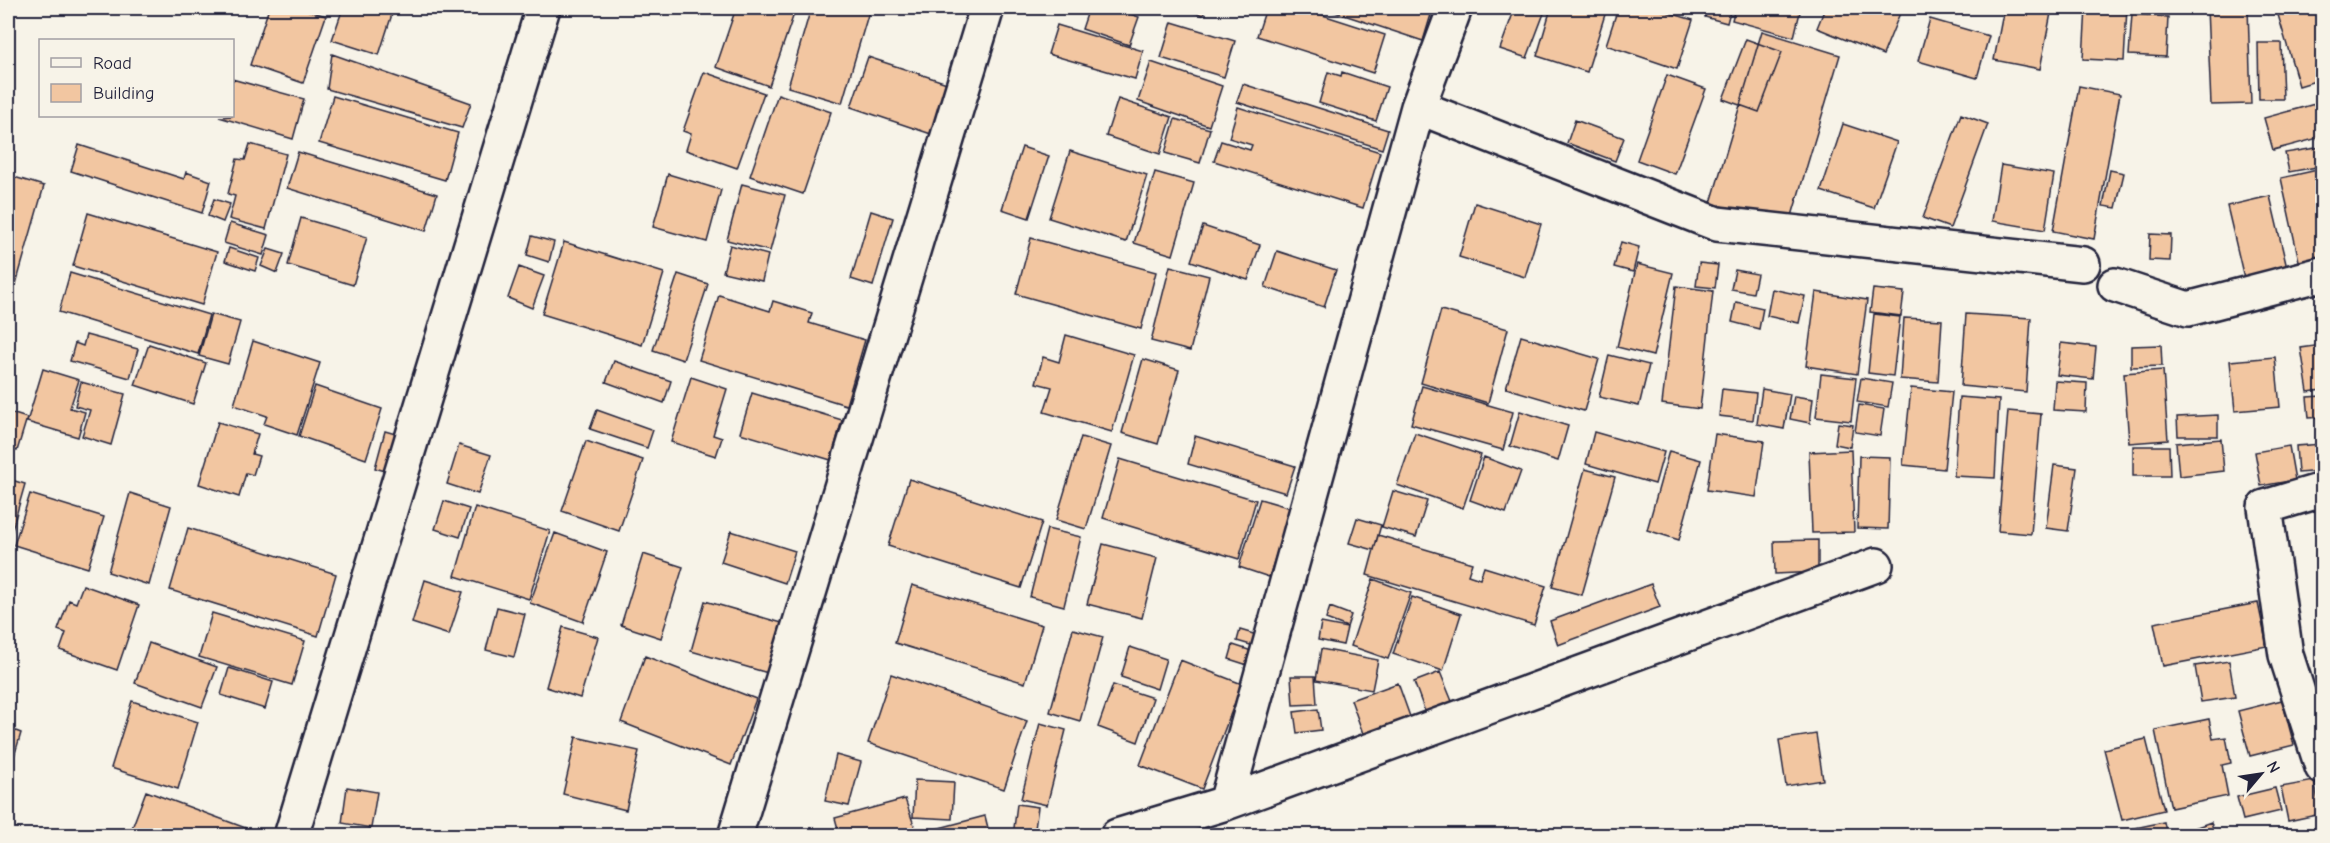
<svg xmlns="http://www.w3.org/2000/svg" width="2330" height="843" viewBox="0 0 2330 843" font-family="'Comic Neue',sans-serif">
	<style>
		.building { fill: #f2c6a1; stroke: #22223b; stroke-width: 1.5 }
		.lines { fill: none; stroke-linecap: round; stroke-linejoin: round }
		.street-casing { stroke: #22223b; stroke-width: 38 }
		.street { stroke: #f7f3e8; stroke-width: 33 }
	</style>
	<rect width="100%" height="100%" fill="#f7f3e8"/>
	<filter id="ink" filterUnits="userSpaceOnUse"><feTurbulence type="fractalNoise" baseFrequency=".0167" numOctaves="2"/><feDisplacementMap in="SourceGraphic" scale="12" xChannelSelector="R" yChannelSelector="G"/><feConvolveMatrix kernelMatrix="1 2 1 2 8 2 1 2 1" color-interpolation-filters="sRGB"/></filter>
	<g filter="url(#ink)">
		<path class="building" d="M269,8H300L326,16L303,83L250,65Z
			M343,8H394L379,55L332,40Z
			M736,8H796L769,86L716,67Z
			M811,8H870L842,103L788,87Z
			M1089,8H1113L1139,17L1129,45L1082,29Z
			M1180,8H1206L1203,15Z
			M1266,8H1301L1385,35L1373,73L1257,36Z
			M1333,8H1433L1423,41L1332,11Z
			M1515,8H1546L1527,58L1500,49Z
			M1551,8H1607L1587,72L1537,56Z
			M1618,8H1654L1693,20L1677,69L1606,45Z
			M1708,8H1731L1727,23L1705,17Z
			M1735,8H1801L1794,37L1732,20Z
			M1825,8H1888L1900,13L1883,55L1817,28Z
			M2004,8H2052L2040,69L1994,60Z
			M2086,8H2127L2124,61L2083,59Z
			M2207,8H2248L2251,104L2211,105Z
			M2276,8H2316L2322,29V79L2299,86Z
			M2132,14L2168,17L2166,57L2129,55Z
			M1930,19L1989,36L1977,78L1918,61Z
			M1172,22L1235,41L1224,77L1161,58Z
			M1057,25L1143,51L1135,79L1048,54Z
			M1762,31L1840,55L1789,226L1711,203Z
			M1746,39L1782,52L1759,112L1723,99Z
			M2258,43H2281L2283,99H2259Z
			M332,54L471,103L462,128L327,89Z
			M868,57L953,85L937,136L851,107Z
			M1151,62L1222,86L1209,126L1138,101Z
			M704,72L764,93L737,168L686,150L691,134L683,131Z
			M1328,72L1341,76L1342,72L1387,87L1376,121L1319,103Z
			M1667,75L1706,89L1675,174L1637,160Z
			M232,79L304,99L293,139L219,117L232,116Z
			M1243,84L1388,130L1382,149L1237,102Z
			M2079,86L2120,94L2094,239L2053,231Z
			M778,94L831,112L803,194L750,176Z
			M333,96L458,133L445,180L319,143Z
			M1118,99L1172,117L1160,154L1106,136Z
			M2322,102V137L2273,150L2264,118Z
			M1238,107L1380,152L1363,208L1214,161L1221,141L1250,150L1252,145L1229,138Z
			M1961,114L1988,124L1950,228L1923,218Z
			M1175,119L1210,129L1200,163L1165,153Z
			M1575,120L1624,138L1615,161L1567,143Z
			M1843,124L1897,142L1874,208L1821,191Z
			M250,144L286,154L266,229L229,219L235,196L228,194L237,159L245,160Z
			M79,145L184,179L186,172L211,181L202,213L71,171Z
			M1022,147L1049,156L1029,218L1002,209Z
			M2322,147V166L2289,172L2285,153Z
			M1070,151L1147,175L1126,242L1049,218Z
			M298,152L437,194L426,231L287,188Z
			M2001,165L2054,174L2045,230L1992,221Z
			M2322,169V265L2301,270L2281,178Z
			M2110,170L2124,173L2116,208L2103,206Z
			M1155,172L1194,183L1173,255L1134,243Z
			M668,174L721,190L707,242L653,227Z
			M14,177L44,186L16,284L8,282V199Z
			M742,184L785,195L770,251L727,240Z
			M2270,196L2287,268L2244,278L2227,206Z
			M214,199L230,204L223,222L208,216Z
			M1475,203L1541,224L1525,277L1459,257Z
			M871,211L893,218L873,286L851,279Z
			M88,213L217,252L202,305L73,266Z
			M301,218L367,237L353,285L288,265Z
			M230,223L269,235L263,255L224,243Z
			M1203,226L1260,245L1248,280L1191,261Z
			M2150,234L2171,235L2170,261L2149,260Z
			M532,236L554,242L549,262L527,255Z
			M1031,238L1156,272L1141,329L1016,294Z
			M564,242L664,273L642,345L542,314Z
			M1621,242L1639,247L1633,272L1614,267Z
			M730,245L768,255L762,281L723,272Z
			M229,248L259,258L255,271L225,261Z
			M268,249L284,254L277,273L261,266Z
			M1277,251L1336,270L1324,307L1265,287Z
			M1699,263L1718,265L1715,288L1696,286Z
			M1637,264L1673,273L1653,356L1617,347Z
			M1170,266L1209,276L1190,351L1151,341Z
			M519,267L544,276L532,308L508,298Z
			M1735,270L1757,274L1753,293L1731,289Z
			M70,273L209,315L198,354L59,312Z
			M678,274L708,284L683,360L653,350Z
			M1676,286L1713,291L1700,409L1662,404Z
			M1772,289L1805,296L1799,323L1767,316Z
			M1873,289L1904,292L1901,316L1870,312Z
			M1816,292L1867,300L1857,374L1806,366Z
			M719,295L770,311L773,301L812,313L809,323L865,340L846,405L699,360Z
			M1736,302L1763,308L1759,329L1732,322Z
			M1441,310L1508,329L1488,403L1421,383Z
			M211,314L240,322L228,364L199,356Z
			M1874,314L1900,317L1893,376L1868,373Z
			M1966,314L2031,318L2026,392L1961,386Z
			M1904,318L1942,320L1938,382L1900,379Z
			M86,335L138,349L130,378L70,361L75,343L83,346Z
			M1066,335L1134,355L1112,432L1044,412L1052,387L1036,383L1043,357L1059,362Z
			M1521,336L1599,359L1584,411L1506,388Z
			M253,341L320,363L297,435L264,424L267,416L234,405Z
			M2061,343L2096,347L2093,379L2057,375Z
			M149,344L206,363L193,404L135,385Z
			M2161,345L2162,366L2131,367V346Z
			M2322,345V390L2308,392L2301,348Z
			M1609,355L1649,365L1639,406L1599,397Z
			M2275,357L2280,407L2235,411L2230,361Z
			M1143,359L1179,370L1158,444L1122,433Z
			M614,361L671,381L664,403L606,382Z
			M43,369L79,380L70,408L85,412L78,437L27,422Z
			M2163,370L2168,440L2129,443L2124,373Z
			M1821,374L1856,378L1851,421L1816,417Z
			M691,377L727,389L713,435L722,438L716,456L671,442Z
			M1861,378L1892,383L1888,407L1857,402Z
			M2055,381L2087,383L2086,412L2053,410Z
			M81,382L125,394L111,445L82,436L90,410L75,406Z
			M315,386L382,409L366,459L299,436Z
			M1422,386L1513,412L1503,450L1411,424Z
			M1911,388L1952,392L1944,469L1903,465Z
			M1722,389L1756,393L1753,420L1719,416Z
			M1762,389L1790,394L1784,429L1757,424Z
			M752,393L842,420L831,460L740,433Z
			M1794,396L1813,399L1810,423L1790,419Z
			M2322,396V417L2309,418L2307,397Z
			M1959,397L1999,400L1995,478L1954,476Z
			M1859,405L1884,409L1880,436L1855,432Z
			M597,410L653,430L647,448L590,429Z
			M1520,411L1568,426L1558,461L1510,446Z
			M2008,411L2041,414L2031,534L1998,531Z
			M8,412L27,418L17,451L8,448Z
			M2218,415V436H2178L2177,417Z
			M218,422L258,434L252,454L259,456L253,475L246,473L239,497L199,484Z
			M1838,423L1853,425L1850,447L1835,444Z
			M385,431L406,437L395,474L375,468Z
			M1594,432L1664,452L1655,484L1586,464Z
			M1415,433L1481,455L1463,508L1397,485Z
			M1715,434L1764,441L1756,497L1707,490Z
			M1195,436L1295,466L1286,493L1188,464Z
			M1081,437L1111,446L1086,529L1056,520Z
			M2221,439L2224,471L2179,476L2176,443Z
			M586,441L643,460L619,531L562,511Z
			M2322,444V471L2298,473L2296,446Z
			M459,445L491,455L478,494L447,484Z
			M2133,446H2169L2170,476H2133Z
			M2289,446L2295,480L2261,486L2255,452Z
			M1851,450L1854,532L1812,533L1809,452Z
			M1669,451L1701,460L1679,540L1647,530Z
			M1859,456L1890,457L1888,529L1857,528Z
			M1484,457L1521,471L1506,513L1470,500Z
			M1120,459L1256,500L1239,559L1103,518Z
			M2054,465L2077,468L2068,531L2046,528Z
			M1585,469L1615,477L1582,595L1552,587Z
			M8,479L25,484L8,544Z
			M909,479L1042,522L1021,588L888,546Z
			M1393,491L1427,501L1416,537L1382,527Z
			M130,493L171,506L149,585L108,572Z
			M30,494L104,517L88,568L14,545Z
			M1260,499L1291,508L1269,577L1239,567Z
			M444,501L469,509L460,537L435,529Z
			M475,507L550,531L529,599L455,576Z
			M1357,518L1381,525L1374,550L1349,543Z
			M188,528L336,574L318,636L170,590Z
			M1047,529L1081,537L1064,606L1030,597Z
			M731,531L795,551L785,583L721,562Z
			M555,533L607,552L583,622L530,603Z
			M1378,535L1472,563L1468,575L1480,579L1484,567L1546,586L1534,625L1367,575Z
			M1818,540V572L1775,574L1774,541Z
			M1103,544L1157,558L1142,618L1087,604Z
			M643,554L683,567L661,638L621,625Z
			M2315,560H2322V595H2319Z
			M1373,579L1411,593L1388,659L1351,646Z
			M425,580L463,592L449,635L412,623Z
			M1651,584L1660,607L1558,645L1550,621Z
			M83,585L139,605L117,670L60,650L66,633L58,630L69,600L76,603Z
			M912,585L1042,625L1025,683L895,643Z
			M1412,597L1461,614L1443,671L1393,654Z
			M705,601L782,623L768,673L691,651Z
			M2258,603L2267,646L2163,666L2154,623Z
			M497,607L525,614L514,657L486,650Z
			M1330,607L1351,615L1347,627L1326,619Z
			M212,613L305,641L292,685L199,657Z
			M1321,623L1347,628L1343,645L1318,640Z
			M563,627L598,637L580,698L546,687Z
			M1073,629L1103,637L1080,721L1050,712Z
			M1240,630L1257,635L1254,646L1237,641Z
			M149,643L217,667L202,707L135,683Z
			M1233,645L1258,653L1254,667L1229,659Z
			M1130,647L1166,659L1157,689L1121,677Z
			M1321,649L1378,660L1372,690L1316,680Z
			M645,656L756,699L731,765L621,722Z
			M1180,660L1242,684L1202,789L1140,765Z
			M2229,661L2235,697L2201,702L2195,666Z
			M229,668L273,682L265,709L221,695Z
			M1440,672L1454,706L1427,717L1414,682Z
			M891,674L1027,721L1004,789L868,743Z
			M1291,676H1315L1317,704L1293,705Z
			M1398,683L1413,725L1366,742L1351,700Z
			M1113,685L1153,698L1138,742L1098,727Z
			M2282,700L2294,745L2250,756L2238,711Z
			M132,701L198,722L178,789L111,768Z
			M1318,709L1321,730L1297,733L1294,712Z
			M2209,719L2213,739L2226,737L2231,763L2222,765L2228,796L2171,808L2155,730Z
			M1040,723L1066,730L1047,805L1021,799Z
			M8,728L21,733L8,777Z
			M1816,734L1823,780L1786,786L1779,740Z
			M576,737L639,751L626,810L563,794Z
			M2146,739L2164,810L2122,820L2104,749Z
			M836,755L861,762L849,806L825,801Z
			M915,780L954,782L952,819L913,817Z
			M2314,781L2321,814L2288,821L2281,787Z
			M347,787L377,792L371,828L342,823Z
			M2275,788L2281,811L2243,820L2237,797Z
			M146,791L251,830L249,836H129Z
			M905,799L915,828L887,836H840L835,818Z
			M1017,804L1038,807L1034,836H1013Z
			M985,816L990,836H909Z
			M2164,822L2167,836H2097Z
			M2211,822L2215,836H2177V834Z"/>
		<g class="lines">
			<g class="street-casing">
				<path id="street" d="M1418,107L1717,224L2083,264
					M2115,285L2188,309L2322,274
					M2322,490L2265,507L2286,655L2322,767
					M1226,803L1418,107L1455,8
					M291,836L543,8
					M735,836L987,8
					M1117,836L1226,803L1876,565"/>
			</g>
			<use href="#street" class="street"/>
		</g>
	</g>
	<rect width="2330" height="843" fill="none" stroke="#f7f3e8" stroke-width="30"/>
	<rect x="15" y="15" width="2300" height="813" fill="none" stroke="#22223b" stroke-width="2" filter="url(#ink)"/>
	<rect x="39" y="39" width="195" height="78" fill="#f7f3e8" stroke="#a29fa3" stroke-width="1.5"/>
	<rect x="51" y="58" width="30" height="9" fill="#f7f3e8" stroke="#a29fa3" stroke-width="1.5"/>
	<text x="93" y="69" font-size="18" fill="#22223b">Road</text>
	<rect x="51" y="84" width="30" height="18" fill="#f2c6a1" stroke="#a29fa3" stroke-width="1.5"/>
	<text x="93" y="99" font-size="18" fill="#22223b">Building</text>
	<g transform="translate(2261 774) rotate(61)" stroke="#f7f3e8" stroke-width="4.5" paint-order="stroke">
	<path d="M0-4.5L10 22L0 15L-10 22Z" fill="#22223b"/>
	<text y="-9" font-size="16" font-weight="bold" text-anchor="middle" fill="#22223b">N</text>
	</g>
</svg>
